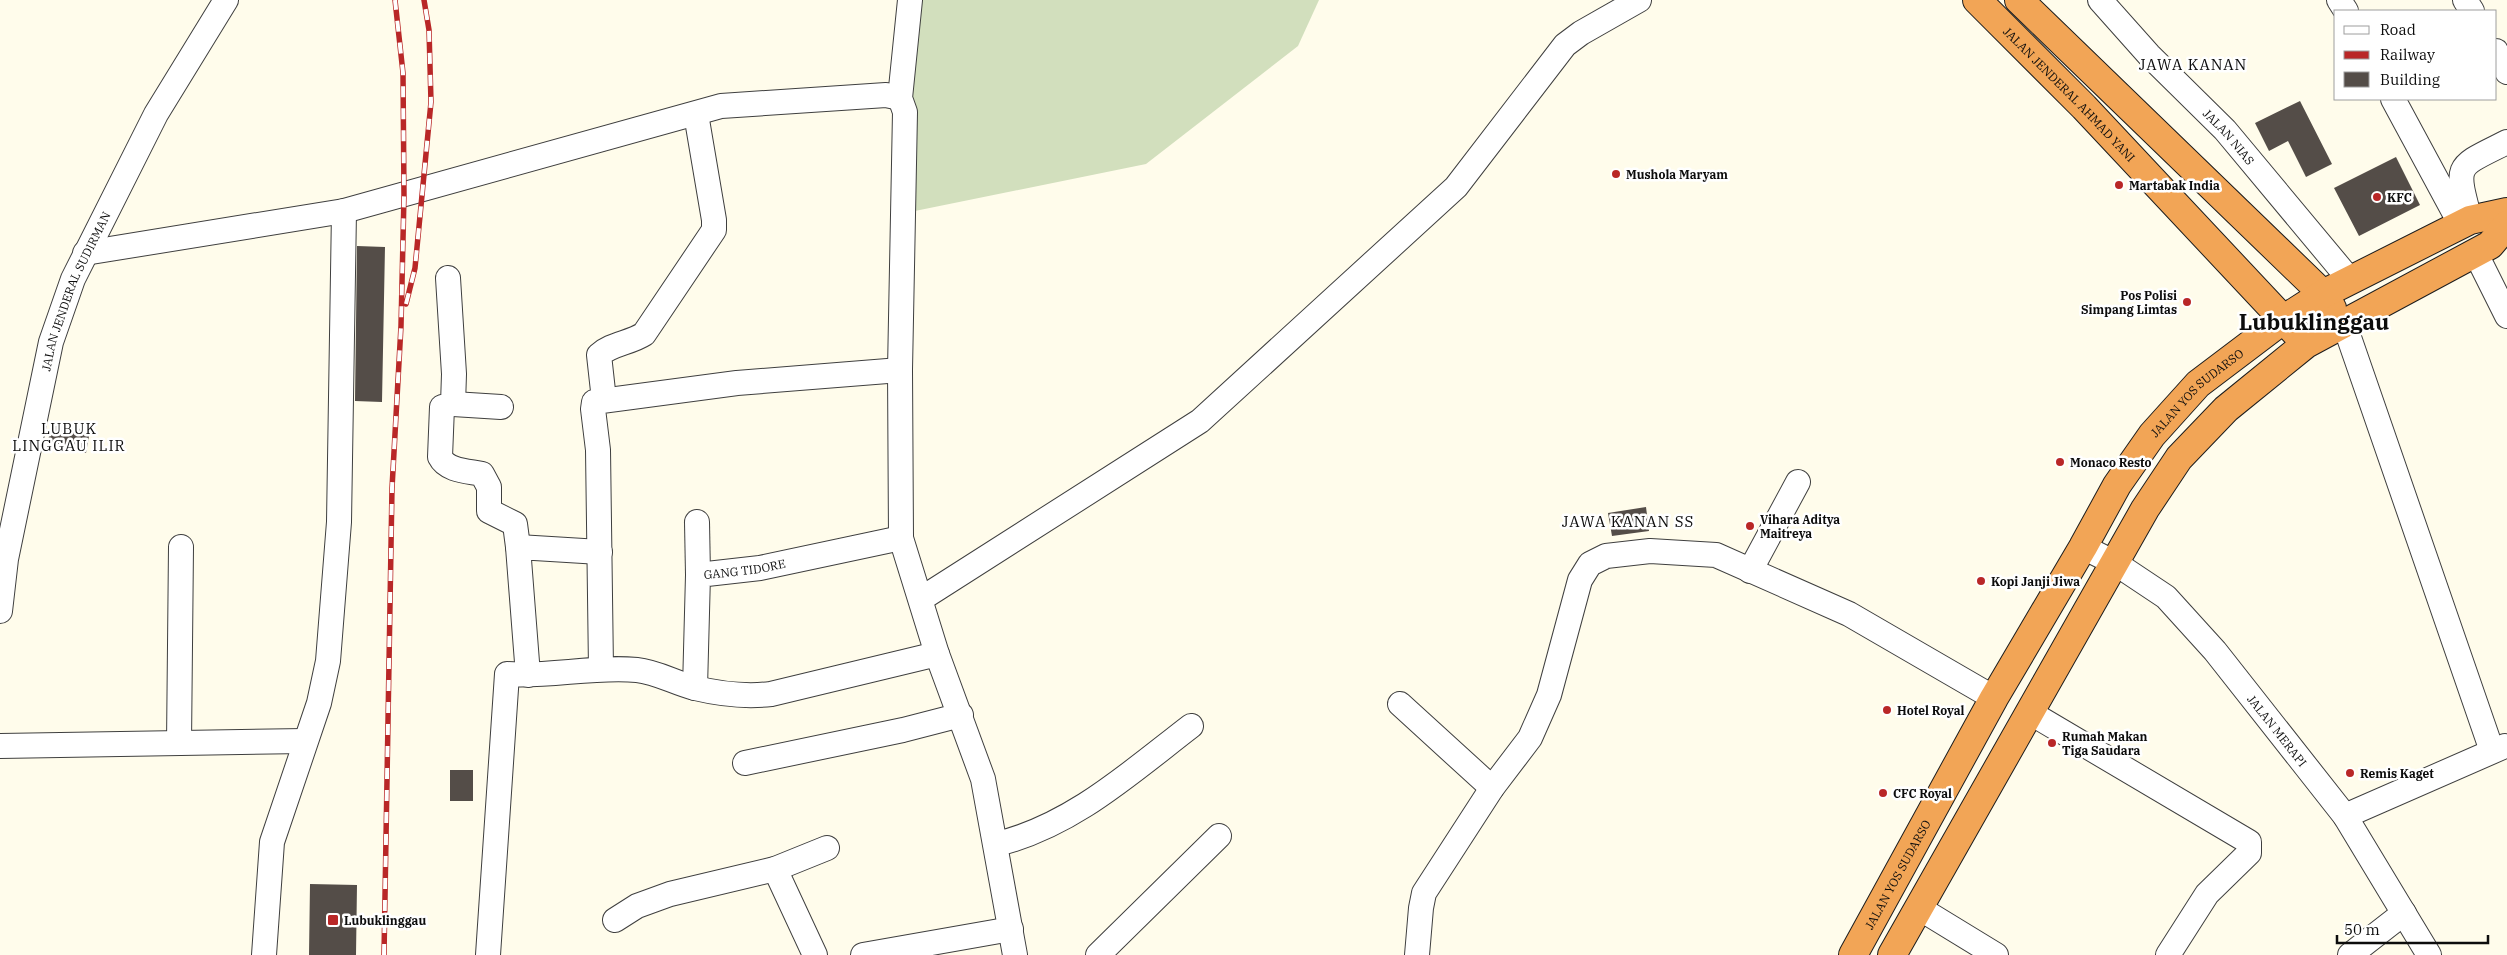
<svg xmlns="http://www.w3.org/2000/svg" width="2507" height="955" viewBox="0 0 2507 955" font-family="'IBM Plex Serif',serif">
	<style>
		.cemetery { fill: #d2dfbd }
		.building { fill: #544d48 }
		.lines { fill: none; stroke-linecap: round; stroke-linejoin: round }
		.minor-casing { stroke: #3f3f3f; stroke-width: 26 }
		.highway-casing { stroke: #1d1d1d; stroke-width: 30 }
		.minor { stroke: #fff; stroke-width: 24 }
		.highway { stroke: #f2a556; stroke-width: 28 }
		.rail-casing { stroke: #b92727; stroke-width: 5.5 }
		.rail { stroke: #fff; stroke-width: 4; stroke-dasharray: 11; stroke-linecap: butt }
		.poi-dot { fill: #b92727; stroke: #fff; stroke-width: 2 }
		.labels { text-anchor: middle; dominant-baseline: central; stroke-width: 5; stroke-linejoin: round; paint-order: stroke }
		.street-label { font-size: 12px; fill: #0c0c0c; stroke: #fff }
		.poi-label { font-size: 12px; font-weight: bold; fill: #0c0c0c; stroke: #fff; text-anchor: start }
		.quarter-label { font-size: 15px; letter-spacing: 1px; fill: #0c0c0c; stroke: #fff }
		.town-label { font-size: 22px; font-weight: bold; fill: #0c0c0c; stroke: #fff }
	</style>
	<rect width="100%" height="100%" fill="#fffceb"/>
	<path class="cemetery" d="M918,0H1319L1298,46L1146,164L910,212L906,96Z"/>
	<path class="building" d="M2300,101L2332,164L2306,177L2288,141L2269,151L2255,123Z
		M2396,157L2420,205L2359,236L2334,188Z
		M357,246L385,247L382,402L355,401Z
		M52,423L90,431L86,453L47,445Z
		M1646,507L1649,531L1612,536L1608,513Z
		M450,770H473V801H450Z
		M310,884L357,885L356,955H309Z"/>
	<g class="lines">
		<g class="minor-casing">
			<g id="minor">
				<path d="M910,0L900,98L905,112L900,370L901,538L937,654L983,779L1015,955"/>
				<path id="s1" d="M2100,0L2149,55L2225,130L2350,280"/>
				<path d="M2339,0L2346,11"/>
				<path d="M2465,0L2472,11"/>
				<path d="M2496,51L2507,72"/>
				<path d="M2393,99L2461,225"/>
				<path d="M2470,220C2455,163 2455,168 2507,142"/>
				<path d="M2475,252L2507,316"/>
				<path d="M85,253L344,211L721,106L886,95L900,98"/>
				<path d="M448,278L454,374L453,404L442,407L440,457C447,471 468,471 482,474L489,487V511L515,524L518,547"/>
				<path d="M2344,323L2492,751"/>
				<path d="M604,400L599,355C611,344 630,343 644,334L714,230V220L696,114"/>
				<path d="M453,404L501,407"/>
				<path d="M697,522L698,575"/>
				<path id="s2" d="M2083,547L2115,563L2166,597L2215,651L2345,816L2429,955"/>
				<path d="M1750,571L1798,482"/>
				<path d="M921,599L1200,421L1456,187L1565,45L1581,33L1639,0"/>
				<path id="s3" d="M0,611L6,559L51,342L73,279L156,114L226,0"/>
				<path d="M601,669L598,450L593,409L594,402L737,383L900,370"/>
				<path d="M528,675L518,547L600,552"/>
				<path id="s4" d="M695,688L698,575L760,568L901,538"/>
				<path d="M1400,704L1492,788"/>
				<path d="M2029,712L2249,842V853L2207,894L2168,955"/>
				<path d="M179,743L181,547"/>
				<path d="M0,746L305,741"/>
				<path d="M745,763L903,730L961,715"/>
				<path d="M2345,816L2505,746"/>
				<path d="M997,844C1072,826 1131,772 1191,726"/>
				<path d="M775,869L815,955"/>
				<path d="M1919,908L1996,955"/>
				<path d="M615,920L637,906L670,894L775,869L827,848"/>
				<path d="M264,955L272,842L319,703L328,661L339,522L344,211"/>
				<path d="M488,955L507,674C550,677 593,666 637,670C657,672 675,683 695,688C720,694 745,697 771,694L937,654"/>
				<path d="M863,955L1011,929"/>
				<path d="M1098,955L1219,836"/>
				<path d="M1417,955L1421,908L1424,893L1492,788L1530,738L1549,695L1580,580L1590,564L1606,556L1650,551L1716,555L1849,614L1994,698"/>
				<path d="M2350,955L2404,913"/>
			</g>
		</g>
		<g class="highway-casing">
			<g id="highway">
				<path id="s5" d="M1977,0L2084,107L2296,333"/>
				<path d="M2019,0L2323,294L2332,308"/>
				<path id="s6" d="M1853,955L1994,698L2083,547L2117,485L2152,435L2198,384L2284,319L2323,294L2470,220L2507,212"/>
				<path d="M1892,955L2145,509L2179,458L2226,409L2306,344L2490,245L2507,225"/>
			</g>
		</g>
		<use href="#minor" class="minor"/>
		<use href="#highway" class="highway"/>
		<g class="rail-casing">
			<path id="rail" d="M406,304L415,268L431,102L429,30L424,0
				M384,955L392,488L401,326L404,196L403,73L395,0"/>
		</g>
		<use href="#rail" class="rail"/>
	</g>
	<g class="poi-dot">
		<circle cx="1616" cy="174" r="5"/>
		<circle cx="2119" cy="185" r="5"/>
		<circle cx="2377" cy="197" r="5"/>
		<circle cx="2187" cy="302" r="5"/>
		<circle cx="2060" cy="462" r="5"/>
		<circle cx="1750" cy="526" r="5"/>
		<circle cx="1981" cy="581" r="5"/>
		<circle cx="1887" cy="710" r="5"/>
		<circle cx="2052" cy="743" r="5"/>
		<circle cx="2350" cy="773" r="5"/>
		<circle cx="1883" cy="793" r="5"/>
		<rect x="327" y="914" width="12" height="12" rx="2.5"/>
	</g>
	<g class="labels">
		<g class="street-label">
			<text stroke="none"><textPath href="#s5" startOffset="132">JALAN JENDERAL AHMAD YANI</textPath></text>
			<text stroke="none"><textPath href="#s1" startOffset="188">JALAN NIAS</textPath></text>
			<text stroke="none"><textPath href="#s3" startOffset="330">JALAN JENDERAL SUDIRMAN</textPath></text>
			<text stroke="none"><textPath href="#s6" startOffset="662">JALAN YOS SUDARSO</textPath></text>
			<text stroke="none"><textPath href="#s4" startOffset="160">GANG TIDORE</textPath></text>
			<text stroke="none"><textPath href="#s2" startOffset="271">JALAN MERAPI</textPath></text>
			<text stroke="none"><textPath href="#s6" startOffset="92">JALAN YOS SUDARSO</textPath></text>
		</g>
		<g class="poi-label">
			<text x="1626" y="174">Mushola Maryam</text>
			<text x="2129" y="185">Martabak India</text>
			<text x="2387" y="197">KFC</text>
			<text x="2177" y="295" text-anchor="end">Pos Polisi<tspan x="2177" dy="14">Simpang Limtas</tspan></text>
			<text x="2070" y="462">Monaco Resto</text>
			<text x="1760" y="519">Vihara Aditya<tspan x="1760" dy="14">Maitreya</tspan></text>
			<text x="1991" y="581">Kopi Janji Jiwa</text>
			<text x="1897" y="710">Hotel Royal</text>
			<text x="2062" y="736">Rumah Makan<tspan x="2062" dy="14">Tiga Saudara</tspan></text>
			<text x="2360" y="773">Remis Kaget</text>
			<text x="1893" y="793">CFC Royal</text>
			<text x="344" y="920">Lubuklinggau</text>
		</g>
		<g class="quarter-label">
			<text x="2193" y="64">JAWA KANAN</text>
			<text x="69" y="428">LUBUK<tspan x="69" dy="17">LINGGAU ILIR</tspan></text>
			<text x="1628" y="521">JAWA KANAN SS</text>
		</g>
		<g class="town-label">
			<text x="2314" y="321">Lubuklinggau</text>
		</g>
	</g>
	<rect x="2334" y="10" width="162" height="90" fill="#ffffff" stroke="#9e9e9e"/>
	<rect x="2344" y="26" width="25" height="8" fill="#ffffff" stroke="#9e9e9e"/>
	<text x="2380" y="35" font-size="15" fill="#0c0c0c">Road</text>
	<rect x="2344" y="51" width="25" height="8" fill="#b92727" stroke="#9e9e9e"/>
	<text x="2380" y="60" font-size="15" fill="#0c0c0c">Railway</text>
	<rect x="2344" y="72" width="25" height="15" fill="#544d48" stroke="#9e9e9e"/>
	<text x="2380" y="85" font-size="15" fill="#0c0c0c">Building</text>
	<path d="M2337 935v8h151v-8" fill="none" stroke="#0c0c0c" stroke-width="2.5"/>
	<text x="2344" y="935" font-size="15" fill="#0c0c0c" stroke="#ffffff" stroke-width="4" paint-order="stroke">50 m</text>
</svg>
